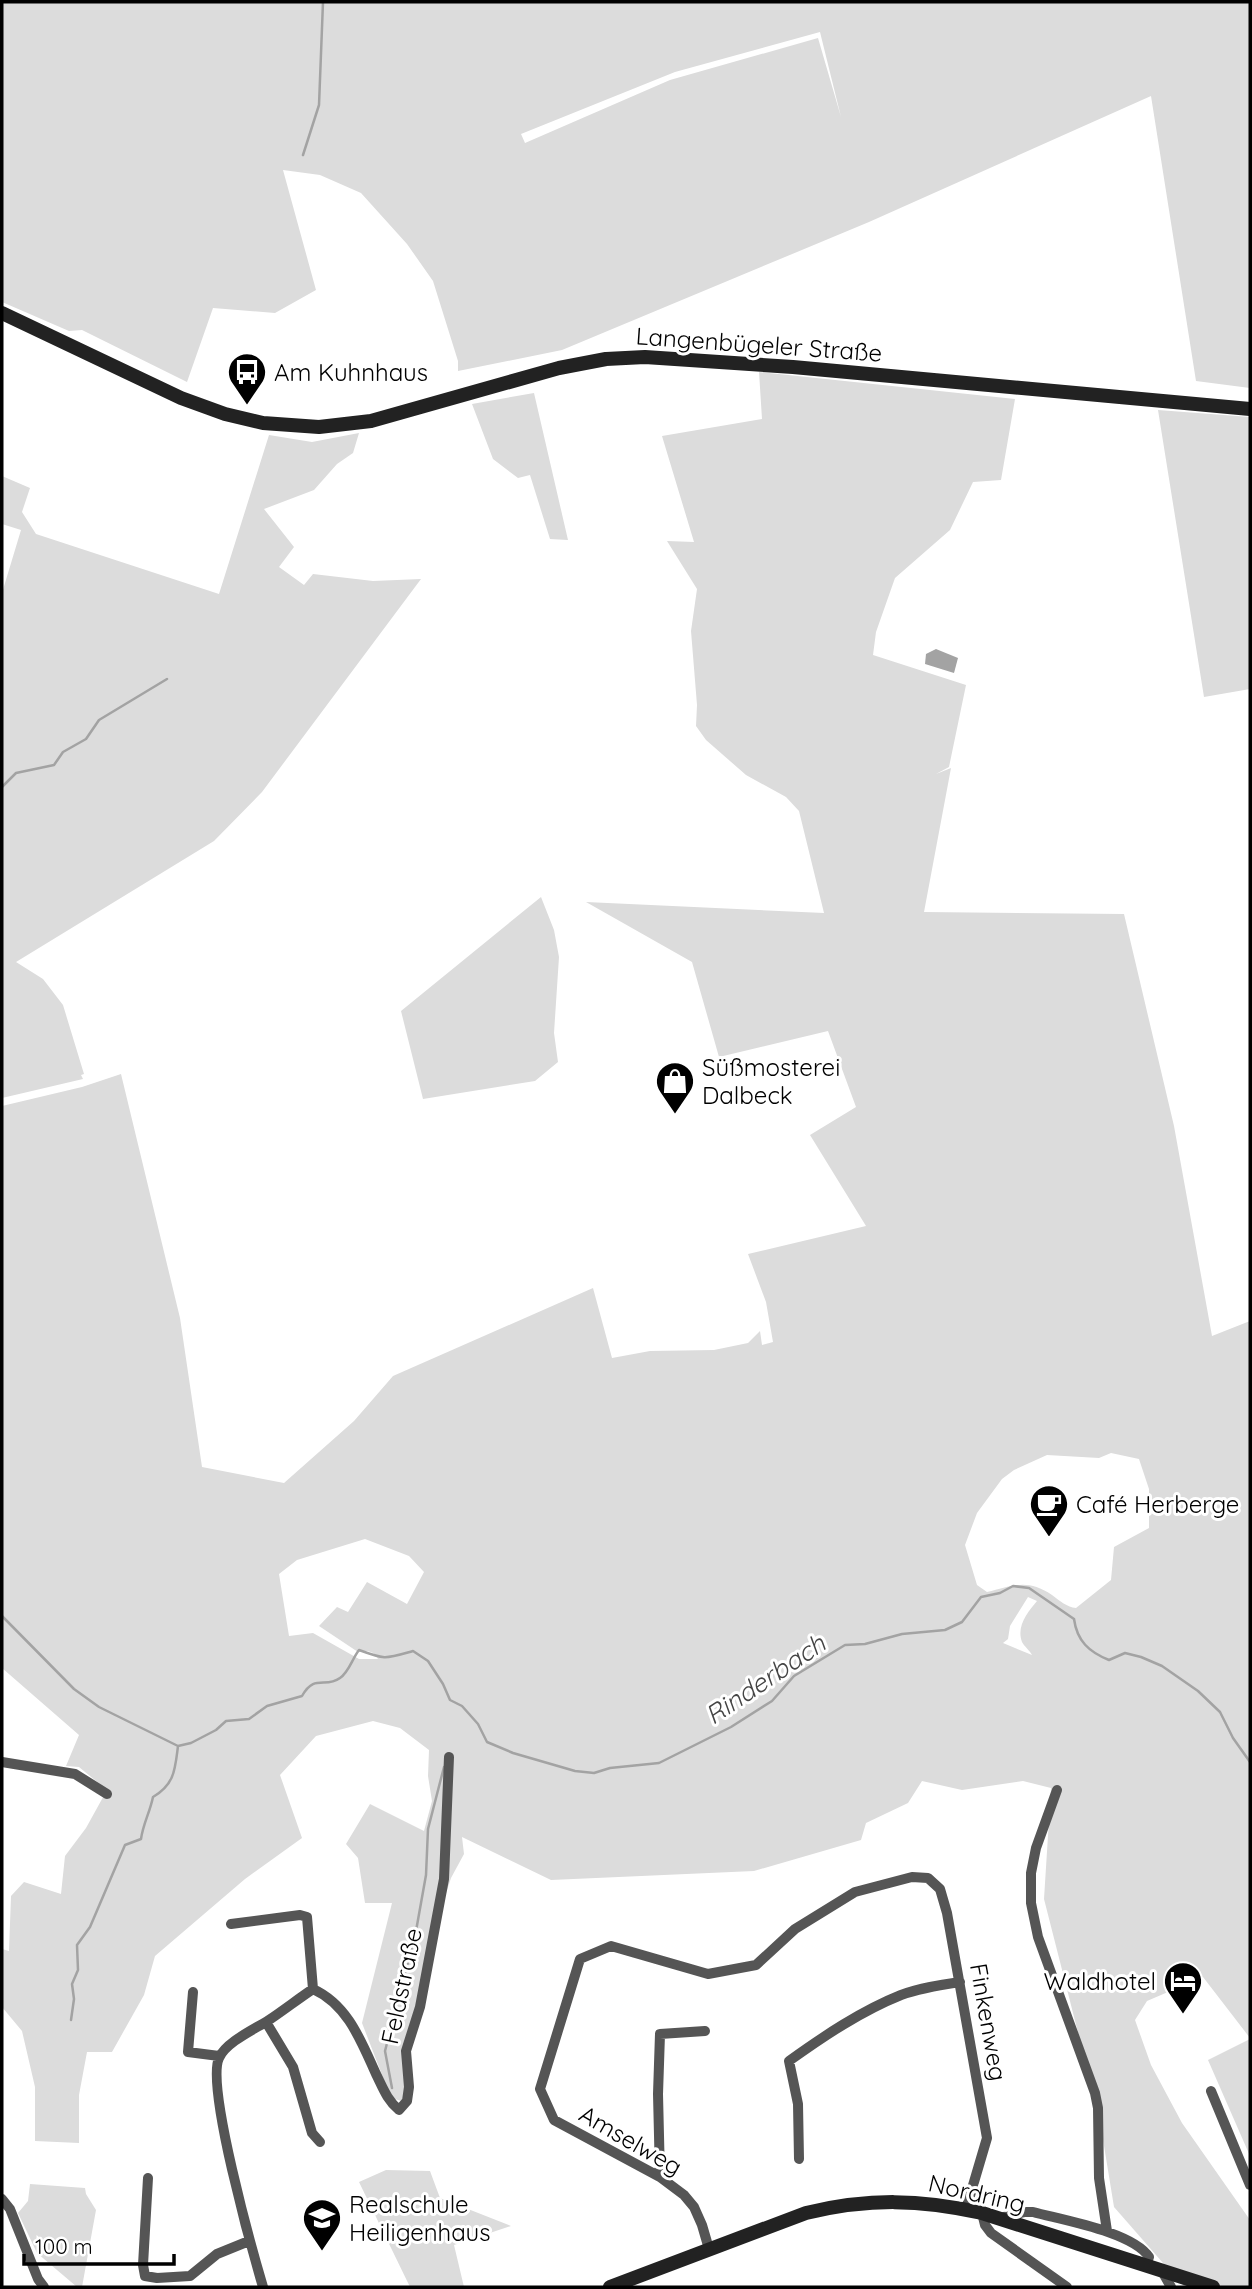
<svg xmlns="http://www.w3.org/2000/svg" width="1252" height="2289" viewBox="0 0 1252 2289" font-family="Quicksand,sans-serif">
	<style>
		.green { fill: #dcdcdc; fill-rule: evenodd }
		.water { fill: #a3a3a3 }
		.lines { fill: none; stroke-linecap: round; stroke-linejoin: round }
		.stream { stroke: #a3a3a3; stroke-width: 2.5 }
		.street { stroke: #555; stroke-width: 10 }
		.secondary { stroke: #222; stroke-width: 14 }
		.labels { text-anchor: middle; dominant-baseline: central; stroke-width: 6; stroke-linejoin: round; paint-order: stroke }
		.street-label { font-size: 24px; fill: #000; stroke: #fff }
		.poi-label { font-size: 24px; fill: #000; stroke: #fff; text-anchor: start }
		.water-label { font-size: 26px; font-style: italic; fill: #444; stroke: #fff }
	</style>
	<rect width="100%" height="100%" fill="#fff"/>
	<path class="green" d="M2,2H1250V388L1196,381L1151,96L869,222L562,350L458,371V361L433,281L407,244L361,193L320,175L283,170L316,290L275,313L213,308L187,382L82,330L69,331L2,302ZM820,32L841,117L818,38L670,80L525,143L521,134L675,72Z
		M759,372L1015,399L1001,480L973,482L950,530L895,578L876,632L873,655L966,685L949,767L936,774L951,768L924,912L1124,914L1174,1126L1212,1336L1250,1321V2038L1203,1977L1147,2001L1135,2020L1151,2065L1182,2123L1250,2220V2287H1184L1114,2207L1099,2115L1044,1899L1051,1788L1023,1781L962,1790L922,1781L908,1803L866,1823L861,1840L754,1871L551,1880L462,1837L464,1854L451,1878L435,1927L406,2051L405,2102L391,2098L362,2023L392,1903H365L358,1858L346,1844L370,1804L424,1831L432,1801L428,1776L429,1750L400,1728L373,1721L316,1736L280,1775L302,1838L245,1879L155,1956L144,1995L112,2052H87L79,2095V2143L35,2141V2087L22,2031L2,2007V1949L9,1951L11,1896L24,1882L61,1894L65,1856L86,1828L107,1790L79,1767L66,1766L79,1735L2,1668V1106L82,1087L121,1074L180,1318L202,1467L284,1483L354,1421L393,1376L593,1288L612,1358L650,1351L714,1350L748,1343L760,1331L762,1345L773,1342L766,1302L748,1254L866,1226L810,1135L856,1107L828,1031L719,1057L692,962L586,902L824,913L799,811L786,797L746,775L706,740L696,726L697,705L691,631L697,589L667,541L694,542L662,436L762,419ZM1111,1453L1139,1459L1149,1489V1528L1114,1547L1111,1580L1076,1608C1067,1607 1060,1601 1052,1595C1027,1578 1013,1586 987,1592L977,1585L965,1545L977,1513L1002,1479L1014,1470L1047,1455L1099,1458ZM365,1539L409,1556L424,1572L407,1604L367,1582L348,1612L337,1607L319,1626L358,1652C367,1650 374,1651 378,1659H359L313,1633L289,1636L279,1574L297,1560ZM1028,1597L1037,1601C1028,1612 1016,1626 1022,1642C1024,1646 1030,1651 1032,1655L1003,1643L1008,1639L1010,1626Z
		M534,393L568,540L550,539L530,475L518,478L493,459L472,404Z
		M1158,410L1250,417V689L1204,697Z
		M359,433L353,453L337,464L314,490L264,509L294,547L279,567L304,585L313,574L373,581L421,579L262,792L214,841L16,962L43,979L63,1005L84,1074L81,1075L83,1079L2,1098V593L21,530L2,524V476L30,488L22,512L36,534L219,594L269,435L312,442Z
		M541,897L554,930L559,957L554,1033L558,1062L535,1081L423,1099L401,1011Z
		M1250,2039V2156L1208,2060Z
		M386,2170L430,2171L440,2198L511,2226L454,2245L464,2287H410L359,2182Z
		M30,2184L85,2188L86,2194L96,2210L82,2287H77L37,2253L18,2213L28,2201Z"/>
	<path class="water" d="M936,649L958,658L954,673L925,664L926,654Z"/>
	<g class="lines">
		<path class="stream" d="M303,155L319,105L323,2
			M2,787L16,773L54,765L63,752L86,739L99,720L167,679
			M2,1616L74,1689L99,1707L178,1746L191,1743L216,1730L226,1721L249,1719L267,1706L302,1696C315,1673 325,1689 340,1678C349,1672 352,1659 359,1650C386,1660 385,1659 413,1651L428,1661L443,1684L450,1700L462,1706L478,1724L487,1742L513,1753L575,1771L594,1773L610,1768L659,1763L731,1727L772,1701L794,1676L845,1645L865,1644L902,1634L945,1630L962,1622L981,1597L1000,1593L1013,1586L1029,1588L1074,1619C1077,1641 1089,1652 1109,1660L1125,1653L1141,1657L1162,1666L1198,1691L1220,1712L1233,1738L1250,1762
			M71,2020L74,1999L72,1984L78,1970L77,1945L90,1927L125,1845L141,1839C143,1824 150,1812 153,1797C175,1784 175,1769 178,1746
			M392,2088L385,2051L416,1931L426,1875L428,1829L444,1767"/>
		<path class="street" d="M2,1762L75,1774L107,1794
			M1057,1790L1036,1848L1031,1873V1903L1038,1937L1095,2093L1098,2108L1099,2178L1107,2231
			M231,1924L300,1915L307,1917L313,1989
			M193,1992L188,2052L219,2056
			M266,2022L293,2067L312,2133L320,2142
			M1211,2091L1250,2185
			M799,2159L798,2104L789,2061C824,2036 861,2011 901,1995C920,1988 940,1985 960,1982
			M660,2177L658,2094L660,2034L705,2031
			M148,2178L143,2265L145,2276L157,2278L190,2276L217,2254L249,2241
			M2,2199L10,2209L38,2279L44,2287
			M982,2213L985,2225L991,2233L1067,2287
			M999,2218L1025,2212H1033C1062,2220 1133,2232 1149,2257L1146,2266
			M709,2249L702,2225L694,2207L684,2195L660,2177L554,2120L540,2089L580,1959L611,1946L708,1974L756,1965L795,1929L855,1892L912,1877L928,1878L940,1889L947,1913L987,2138L966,2209
			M1162,2271L1171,2287
			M263,2287C252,2250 206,2086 219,2058C226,2042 255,2029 269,2020C284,2010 298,1999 313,1989C348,2005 361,2041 376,2074C383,2088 387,2100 399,2110L407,2101L409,2087L406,2051L420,2007L444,1879L449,1757"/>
		<path class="secondary" d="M2,313L181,398L225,414L263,423L319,427L371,421L559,368L606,359L645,357L793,367L1250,409
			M610,2287L806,2213C869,2198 920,2199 982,2213L1213,2287"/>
	</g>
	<defs>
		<g id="bus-pin" transform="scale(2.0125)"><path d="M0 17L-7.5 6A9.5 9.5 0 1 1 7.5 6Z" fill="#000" stroke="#fff"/><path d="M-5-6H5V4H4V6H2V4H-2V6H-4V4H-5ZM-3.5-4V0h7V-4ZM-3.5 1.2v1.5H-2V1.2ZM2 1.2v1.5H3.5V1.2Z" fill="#fff"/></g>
		<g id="shop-pin" transform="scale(2.0125)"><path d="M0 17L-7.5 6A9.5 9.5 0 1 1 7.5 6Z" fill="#000" stroke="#fff"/><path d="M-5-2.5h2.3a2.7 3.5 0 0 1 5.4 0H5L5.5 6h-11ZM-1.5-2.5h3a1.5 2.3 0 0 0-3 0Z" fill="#fff"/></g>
		<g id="cafe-pin" transform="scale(2.0125)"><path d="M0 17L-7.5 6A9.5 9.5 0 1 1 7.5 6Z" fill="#000" stroke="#fff"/><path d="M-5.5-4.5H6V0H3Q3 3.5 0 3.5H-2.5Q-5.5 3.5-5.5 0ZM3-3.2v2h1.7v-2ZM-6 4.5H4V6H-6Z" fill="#fff"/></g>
		<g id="hotel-pin" transform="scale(2.0125)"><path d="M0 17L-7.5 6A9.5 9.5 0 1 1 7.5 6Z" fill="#000" stroke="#fff"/><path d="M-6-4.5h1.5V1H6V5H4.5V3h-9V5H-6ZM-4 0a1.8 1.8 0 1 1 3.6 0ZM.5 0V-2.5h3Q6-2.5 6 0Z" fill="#fff"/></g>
		<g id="school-pin" transform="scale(2.0125)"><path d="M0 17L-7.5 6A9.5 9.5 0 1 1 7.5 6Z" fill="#000" stroke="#fff"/><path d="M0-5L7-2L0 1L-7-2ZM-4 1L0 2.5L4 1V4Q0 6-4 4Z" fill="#fff"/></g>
	</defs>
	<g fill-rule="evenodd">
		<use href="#bus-pin" x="247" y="372"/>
		<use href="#shop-pin" x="675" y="1081"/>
		<use href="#cafe-pin" x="1049" y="1504"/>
		<use href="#hotel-pin" x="1183" y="1981"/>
		<use href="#school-pin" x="322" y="2218"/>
	</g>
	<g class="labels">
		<g class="street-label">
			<text transform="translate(759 344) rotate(4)">Langenbügeler Straße</text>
			<text transform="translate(401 1986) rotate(-78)">Feldstraße</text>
			<text transform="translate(989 2022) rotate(80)">Finkenweg</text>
			<text transform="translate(631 2140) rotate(30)">Amselweg</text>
			<text transform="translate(977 2193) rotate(13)">Nordring</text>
		</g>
		<g class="poi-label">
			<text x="274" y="372">Am Kuhnhaus</text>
			<text x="702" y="1067">Süßmosterei<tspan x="702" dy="28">Dalbeck</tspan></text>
			<text x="1076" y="1504">Café Herberge</text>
			<text x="1156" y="1981" text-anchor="end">Waldhotel</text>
			<text x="349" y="2204">Realschule<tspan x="349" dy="28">Heiligenhaus</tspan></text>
		</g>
		<g class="water-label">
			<text transform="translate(765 1679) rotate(-34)">Rinderbach</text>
		</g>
	</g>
	<rect width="1252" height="2289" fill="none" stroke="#000000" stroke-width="7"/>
	<path d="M24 2254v10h150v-10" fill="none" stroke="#000000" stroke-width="3.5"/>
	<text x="35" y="2254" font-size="21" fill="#000000" stroke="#ffffff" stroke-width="5" paint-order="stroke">100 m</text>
</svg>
